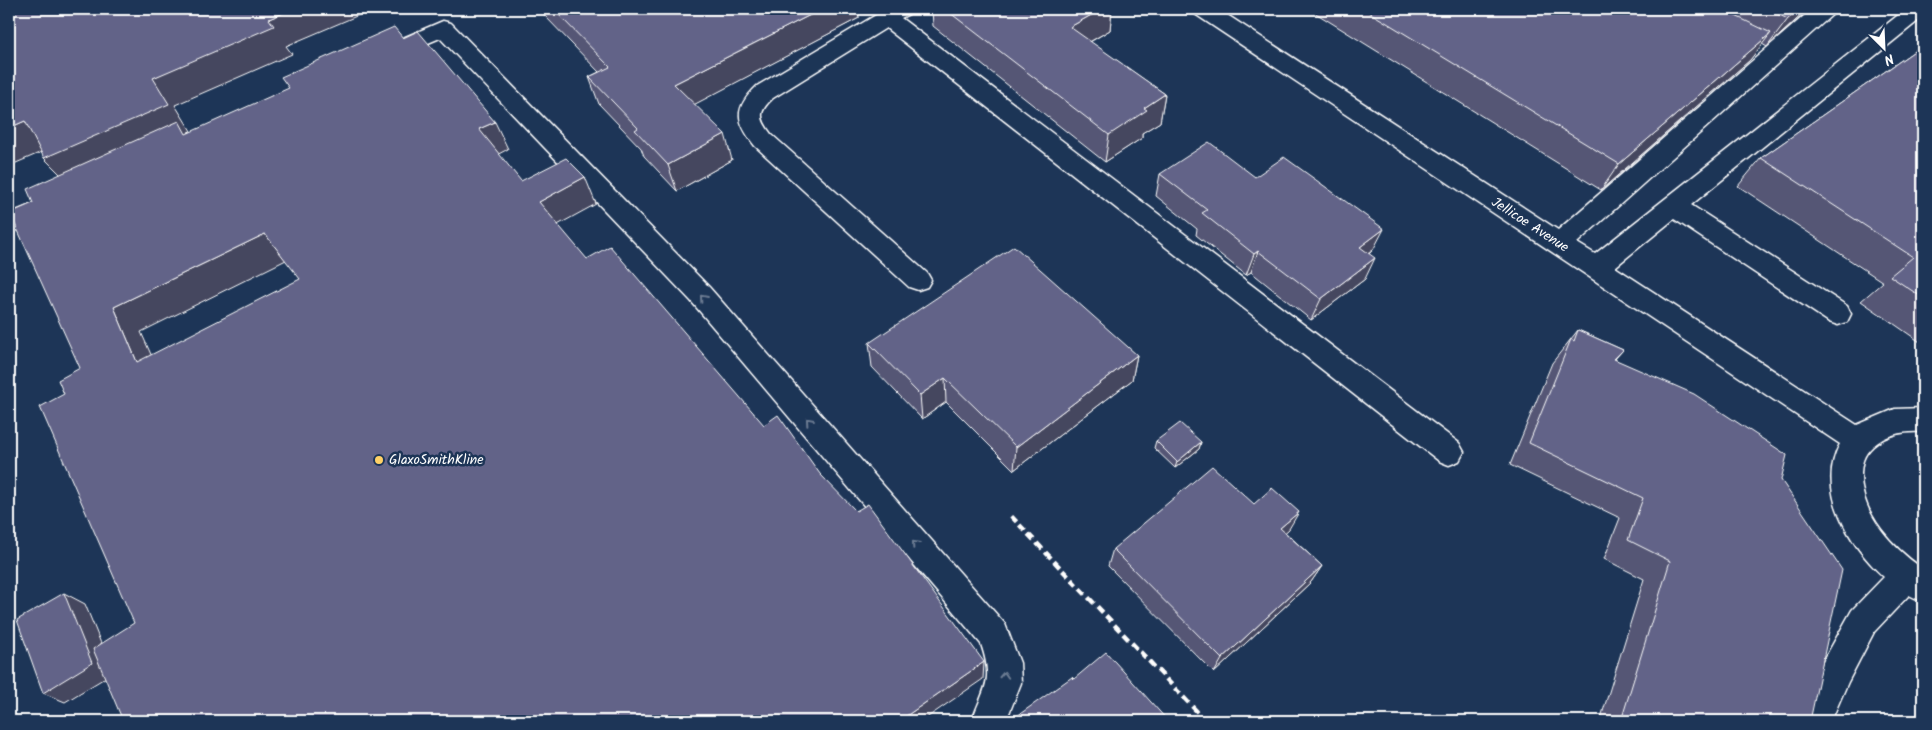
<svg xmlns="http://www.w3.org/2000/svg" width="1932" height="730" viewBox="0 0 1932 730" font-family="Kalam,sans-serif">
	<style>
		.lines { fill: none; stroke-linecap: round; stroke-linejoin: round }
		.minor-casing { stroke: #fff; stroke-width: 3 }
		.minor { fill: #1d3557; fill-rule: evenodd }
		.rail { stroke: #fff; stroke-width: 4.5; stroke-dasharray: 8 4.5; stroke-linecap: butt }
		.wall { fill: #545675; stroke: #fff }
		.shaded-wall { fill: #45465f; stroke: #fff }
		.building { fill: #626488; stroke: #fff; fill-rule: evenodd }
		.oneway { stroke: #6c7c92 }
		.poi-dot { fill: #ffd166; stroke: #1d3557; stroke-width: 2 }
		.labels { text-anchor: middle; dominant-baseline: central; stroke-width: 5; stroke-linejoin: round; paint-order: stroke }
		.street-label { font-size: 14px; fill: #fff; stroke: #1d3557 }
		.poi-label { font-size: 14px; fill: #fff; stroke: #1d3557; text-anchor: start }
	</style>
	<rect width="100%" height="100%" fill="#1d3557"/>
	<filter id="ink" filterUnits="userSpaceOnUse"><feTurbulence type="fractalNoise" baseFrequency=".02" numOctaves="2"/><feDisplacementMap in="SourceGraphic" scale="10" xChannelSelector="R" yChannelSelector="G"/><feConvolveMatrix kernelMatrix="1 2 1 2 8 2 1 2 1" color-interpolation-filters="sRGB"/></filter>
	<g filter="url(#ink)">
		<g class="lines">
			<g class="minor-casing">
				<path id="minor" d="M886,9H912L909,14L901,18L1459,443L1464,452L1459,461L1449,465L1439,461L886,28L773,98C758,112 759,118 771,134L927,273L931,280L927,287L918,290L909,287L755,146C736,121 733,109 757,86Z
					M1192,9H1218L1558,230L1812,9H1836L1833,14L1577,243L1595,254L1906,9H1923V17L1691,205L1847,306L1851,314L1847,322L1838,325L1829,322L1674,219L1615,267L1857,425L1895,409L1923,408V432C1905,431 1888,433 1873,446C1863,455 1861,464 1861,477C1862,516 1893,548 1923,569V602L1909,595L1874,632L1848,682L1831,721H1797L1824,660L1852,610L1884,577C1850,546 1815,490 1840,444L1195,14Z
					M443,21L451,23L709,287L1005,624L1020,663L1021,683L1006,721H972C984,687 994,682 981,644L691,301L440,38L390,59L382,57L379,52L382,47Z
					M48,198L57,200L60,207L57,214L9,233V214Z"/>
			</g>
			<use href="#minor" class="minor"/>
			<path class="rail" d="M1011,516L1206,721"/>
		</g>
		<path class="wall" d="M542,9H858L859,18L694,104L732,160L677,191L644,156L641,148L599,104L589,77L599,72L545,16Z
			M932,9H1112L1110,30L1090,42L1165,94L1160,122L1142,133V138L1105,162L933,26Z
			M1309,9H1808L1767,47L1762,44L1750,60L1601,190Z
			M1923,45V344L1861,301L1883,282L1738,186L1761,158Z
			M1160,174L1255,177L1373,250L1369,254L1365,279L1311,320L1251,272L1246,275L1196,235L1197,229L1156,196Z
			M1578,330L1623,350L1615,359L1781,480L1810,721H1600L1644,579L1604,559L1620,518L1510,465L1552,363Z
			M869,343L1137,355L1132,380L1014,470L946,402L922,419L872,367Z
			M1156,441L1201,442L1199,449L1175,468L1154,448Z
			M1254,504L1289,529L1285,532L1322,566L1311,582L1214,673L1108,566L1113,549Z"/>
		<path class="shaded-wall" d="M293,9H373L286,46L292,54L175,105L191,131L188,132L201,148L70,184L44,158L153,78L269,19Z
			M822,9H858L859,18L682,111L674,84Z
			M1102,9H1112L1110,30L1067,55L1070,27Z
			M1800,9H1808L1767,47L1788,19Z
			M1771,33L1750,60L1601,190L1619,164Z
			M1165,94L1160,122L1142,133V138L1105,162L1109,135L1144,108Z
			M25,121L51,148L9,166V128Z
			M495,122L508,149L493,157L479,129Z
			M725,134L732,160L677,191L668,165Z
			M585,177L596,204L552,228L539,202Z
			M1384,229L1373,250L1350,268L1360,247Z
			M265,234L286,260L141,332L165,386L137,362L114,307Z
			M1258,251L1251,272L1246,275L1254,254Z
			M1375,258L1365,279L1311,320L1321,299Z
			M1137,355L1132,380L1014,470L1016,447Z
			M945,378L946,402L922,419L920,395Z
			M1201,442L1199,449L1175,468L1177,462Z
			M1299,512L1289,529L1271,545L1280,528Z
			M1322,566L1311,582L1214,673L1222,659Z
			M64,593L85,604L113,673L65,702L43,693Z
			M984,662L983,679L922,721H899Z"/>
		<path class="building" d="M9,9H293L269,19L274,26L153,78L169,104L44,158L25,121L9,128Z
			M553,9H822L674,84L725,134L668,165L635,130L638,128L589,77L610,67Z
			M945,9H1102L1070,27L1165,94L1144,108L1147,110L1109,135Z
			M1364,9H1721L1771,33L1619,164Z
			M1766,9H1800L1788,19Z
			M394,27L403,38L418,31L495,122L479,129L521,181L566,158L585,177L539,202L587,259L610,246L764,425L778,415L820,474L856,511L868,504L984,662L899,721H123L93,649L134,623L40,407L64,394L58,380L80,368L10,213L33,203L27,189L179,121L186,134L289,88L281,77ZM265,234L300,279L137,362L114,307Z
			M1923,45V298L1890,276L1913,257L1761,158Z
			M1209,142L1255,177L1284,157L1384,229L1360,247L1375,258L1321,299L1258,251L1254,254L1202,213L1207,210L1160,174Z
			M1014,246L1137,355L1016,447L945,378L920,395L869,343Z
			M1578,330L1623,350L1614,359L1694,394L1787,455L1781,480L1842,570L1810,721H1621L1670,561L1628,540L1643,498L1529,443L1571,339L1574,341Z
			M1180,423L1201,442L1177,462L1156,441Z
			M1212,466L1254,504L1272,488L1299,512L1280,528L1322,566L1222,659L1113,549Z
			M64,593L92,663L43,693L17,620Z
			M1106,652L1168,721H1010L1072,677L1074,679Z"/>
		<defs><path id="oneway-chevron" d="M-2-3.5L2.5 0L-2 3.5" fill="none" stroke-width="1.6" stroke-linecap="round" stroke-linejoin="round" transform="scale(1.25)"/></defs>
		<g class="oneway">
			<use href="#oneway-chevron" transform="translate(703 298) rotate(-131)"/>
			<use href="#oneway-chevron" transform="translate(809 421) rotate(-131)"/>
			<use href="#oneway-chevron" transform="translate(915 544) rotate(-131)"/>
			<use href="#oneway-chevron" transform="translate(1004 675) rotate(-87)"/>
		</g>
	</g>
	<circle class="poi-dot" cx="379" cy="460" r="5"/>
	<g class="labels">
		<g class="street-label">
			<text transform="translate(1530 225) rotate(33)">Jellicoe Avenue</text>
		</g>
		<g class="poi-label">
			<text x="389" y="460">GlaxoSmithKline</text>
		</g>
	</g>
	<rect width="1932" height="730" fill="none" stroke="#1d3557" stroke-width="30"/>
	<rect x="15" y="15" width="1902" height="700" fill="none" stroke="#fff" stroke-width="2" filter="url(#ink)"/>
	<g transform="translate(1884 48) rotate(156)" stroke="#1d3557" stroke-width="4" paint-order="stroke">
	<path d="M0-4L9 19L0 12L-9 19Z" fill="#ffffff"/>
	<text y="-8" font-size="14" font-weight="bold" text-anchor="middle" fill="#ffffff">N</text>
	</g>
</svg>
